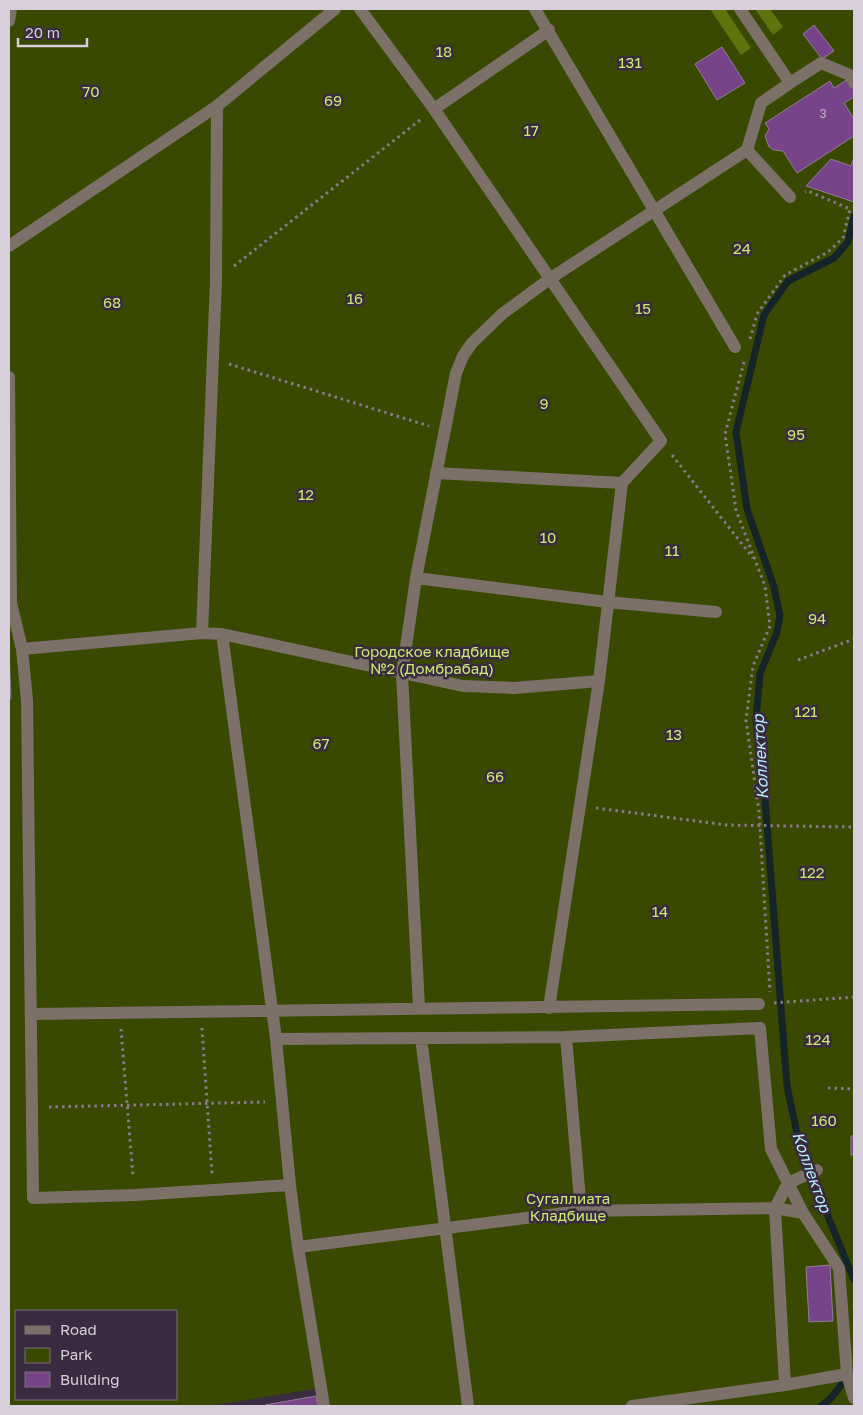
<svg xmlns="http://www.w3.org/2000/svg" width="863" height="1415" viewBox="0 0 863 1415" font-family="'Golos Text',sans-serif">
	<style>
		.green { fill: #3a4901; fill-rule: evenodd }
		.forest { fill: #5d730b }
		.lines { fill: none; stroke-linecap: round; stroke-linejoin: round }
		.stream { stroke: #132528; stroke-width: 7 }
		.building { fill: #784489; stroke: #907d96 }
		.path { stroke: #887a8d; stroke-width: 3; stroke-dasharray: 2.5 4; stroke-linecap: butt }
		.minor { stroke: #7c7068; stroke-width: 12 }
		.labels { text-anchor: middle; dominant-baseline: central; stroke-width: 5; stroke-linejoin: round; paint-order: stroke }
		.number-label { font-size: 12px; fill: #c0acc7 }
		.park-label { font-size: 15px; fill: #caea71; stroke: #3b2b41 }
		.water-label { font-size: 16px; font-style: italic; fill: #b4eef9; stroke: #3b2b41 }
	</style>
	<rect width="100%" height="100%" fill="#3b2b41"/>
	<path class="green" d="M9,9H854V1406H324L321,1388L209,1406H9ZM16,1311H176V1399H16Z"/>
	<path class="forest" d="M710,9H725L751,48L741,55Z
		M755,9H770L783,27L773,35Z"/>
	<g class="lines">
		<path class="stream" d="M854,216L848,242L834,258L788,281L764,315L736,432L747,509L774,587L780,616L777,632L760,674L756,720L765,799L787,1086L800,1148L854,1280
			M821,1406L830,1399L854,1369"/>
	</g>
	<path class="building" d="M814,25L834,51L822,59L803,34Z
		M722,47L745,83L717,100L695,64Z
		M848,79L854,88V97L844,103L854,119V136L797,173L783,151L774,150L769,147L765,136L769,129L765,123L830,81L834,88Z
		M854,157V202L806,186L831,159L851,166Z
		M9,649L11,699H9Z
		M851,1136H854V1155H851Z
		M830,1265L833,1321L809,1322L806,1267Z
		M316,1396L318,1406H265V1405Z"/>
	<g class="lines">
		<path class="path" d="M234,266L420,120
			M750,339L757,314L785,275L828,252L843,238L850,209L808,191L805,192
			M744,362L725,434L736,510L765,586L770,626L753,666L746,720L759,812L770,992
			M229,364L429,426
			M672,455L753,558
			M798,660L854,639
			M596,808L727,825L854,827
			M774,1003L854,997
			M202,1028L212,1174
			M121,1029L133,1177
			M828,1088L854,1089
			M49,1107L265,1102"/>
		<path class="minor" d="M360,9L434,109L661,441L622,483L599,681L549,1008
			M535,9L735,347
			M9,21L11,9
			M790,83L821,63L850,75L854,83
			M434,109L549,30
			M747,150L790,197
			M9,246L217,106L335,9
			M9,377L11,603L22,649L27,700L33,1198L135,1195L290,1185L298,1247L324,1406
			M436,473L622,483
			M416,578L607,602L716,612
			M202,633L216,280L217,106
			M222,634L276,1039L290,1185
			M22,649L202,633L222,634L463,686L514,688L599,681
			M419,1008L402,674L416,578L456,373L463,356L472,343L502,314L551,278L747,150L761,103L790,83L740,9
			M31,1014L759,1004
			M566,1037L581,1211
			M421,1038L468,1406
			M276,1039L566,1037L760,1028L771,1149L788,1183L775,1208L785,1385L632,1406
			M298,1247L581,1211L775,1208L803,1213
			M847,1374L854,1398
			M785,1385L847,1374L839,1268L803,1213L788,1183L817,1170"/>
	</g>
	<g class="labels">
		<g class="number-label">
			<text x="823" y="113">3</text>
		</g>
		<g class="park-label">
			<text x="444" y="51">18</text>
			<text x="630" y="62">131</text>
			<text x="91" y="91">70</text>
			<text x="333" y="100">69</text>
			<text x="531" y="130">17</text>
			<text x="742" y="248">24</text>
			<text x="355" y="298">16</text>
			<text x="112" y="302">68</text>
			<text x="643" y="308">15</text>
			<text x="544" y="403">9</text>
			<text x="796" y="434">95</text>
			<text x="306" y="494">12</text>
			<text x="548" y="537">10</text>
			<text x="672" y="550">11</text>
			<text x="817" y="618">94</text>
			<text x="432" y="651">Городское кладбище<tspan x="432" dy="17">№2 (Домбрабад)</tspan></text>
			<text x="806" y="711">121</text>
			<text x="674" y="734">13</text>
			<text x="321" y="743">67</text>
			<text x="495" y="776">66</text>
			<text x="812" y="872">122</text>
			<text x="660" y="911">14</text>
			<text x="818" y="1039">124</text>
			<text x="824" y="1120">160</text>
			<text x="568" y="1198">Сугаллиата<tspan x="568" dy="17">Кладбище</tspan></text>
		</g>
		<g class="water-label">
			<text transform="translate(760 757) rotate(-93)">Коллектор</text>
			<text transform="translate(812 1172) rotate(70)">Коллектор</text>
		</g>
	</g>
	<rect width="863" height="1415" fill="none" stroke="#d8cedc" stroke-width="20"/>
	<rect x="15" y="1310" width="162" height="90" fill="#3b2b41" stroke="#7a6c7f"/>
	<rect x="25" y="1326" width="25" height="8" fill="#7c7068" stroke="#7a6c7f"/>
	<text x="60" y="1335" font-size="15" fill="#d8cedc">Road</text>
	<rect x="25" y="1348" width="25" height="15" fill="#3a4901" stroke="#7a6c7f"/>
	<text x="60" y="1360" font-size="15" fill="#d8cedc">Park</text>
	<rect x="25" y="1372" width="25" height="15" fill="#784489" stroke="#7a6c7f"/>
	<text x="60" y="1385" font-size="15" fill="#d8cedc">Building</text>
	<path d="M18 38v8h69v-8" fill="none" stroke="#d8cedc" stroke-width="2.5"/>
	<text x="25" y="38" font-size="15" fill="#d8cedc" stroke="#3b2b41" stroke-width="4" paint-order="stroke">20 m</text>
</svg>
